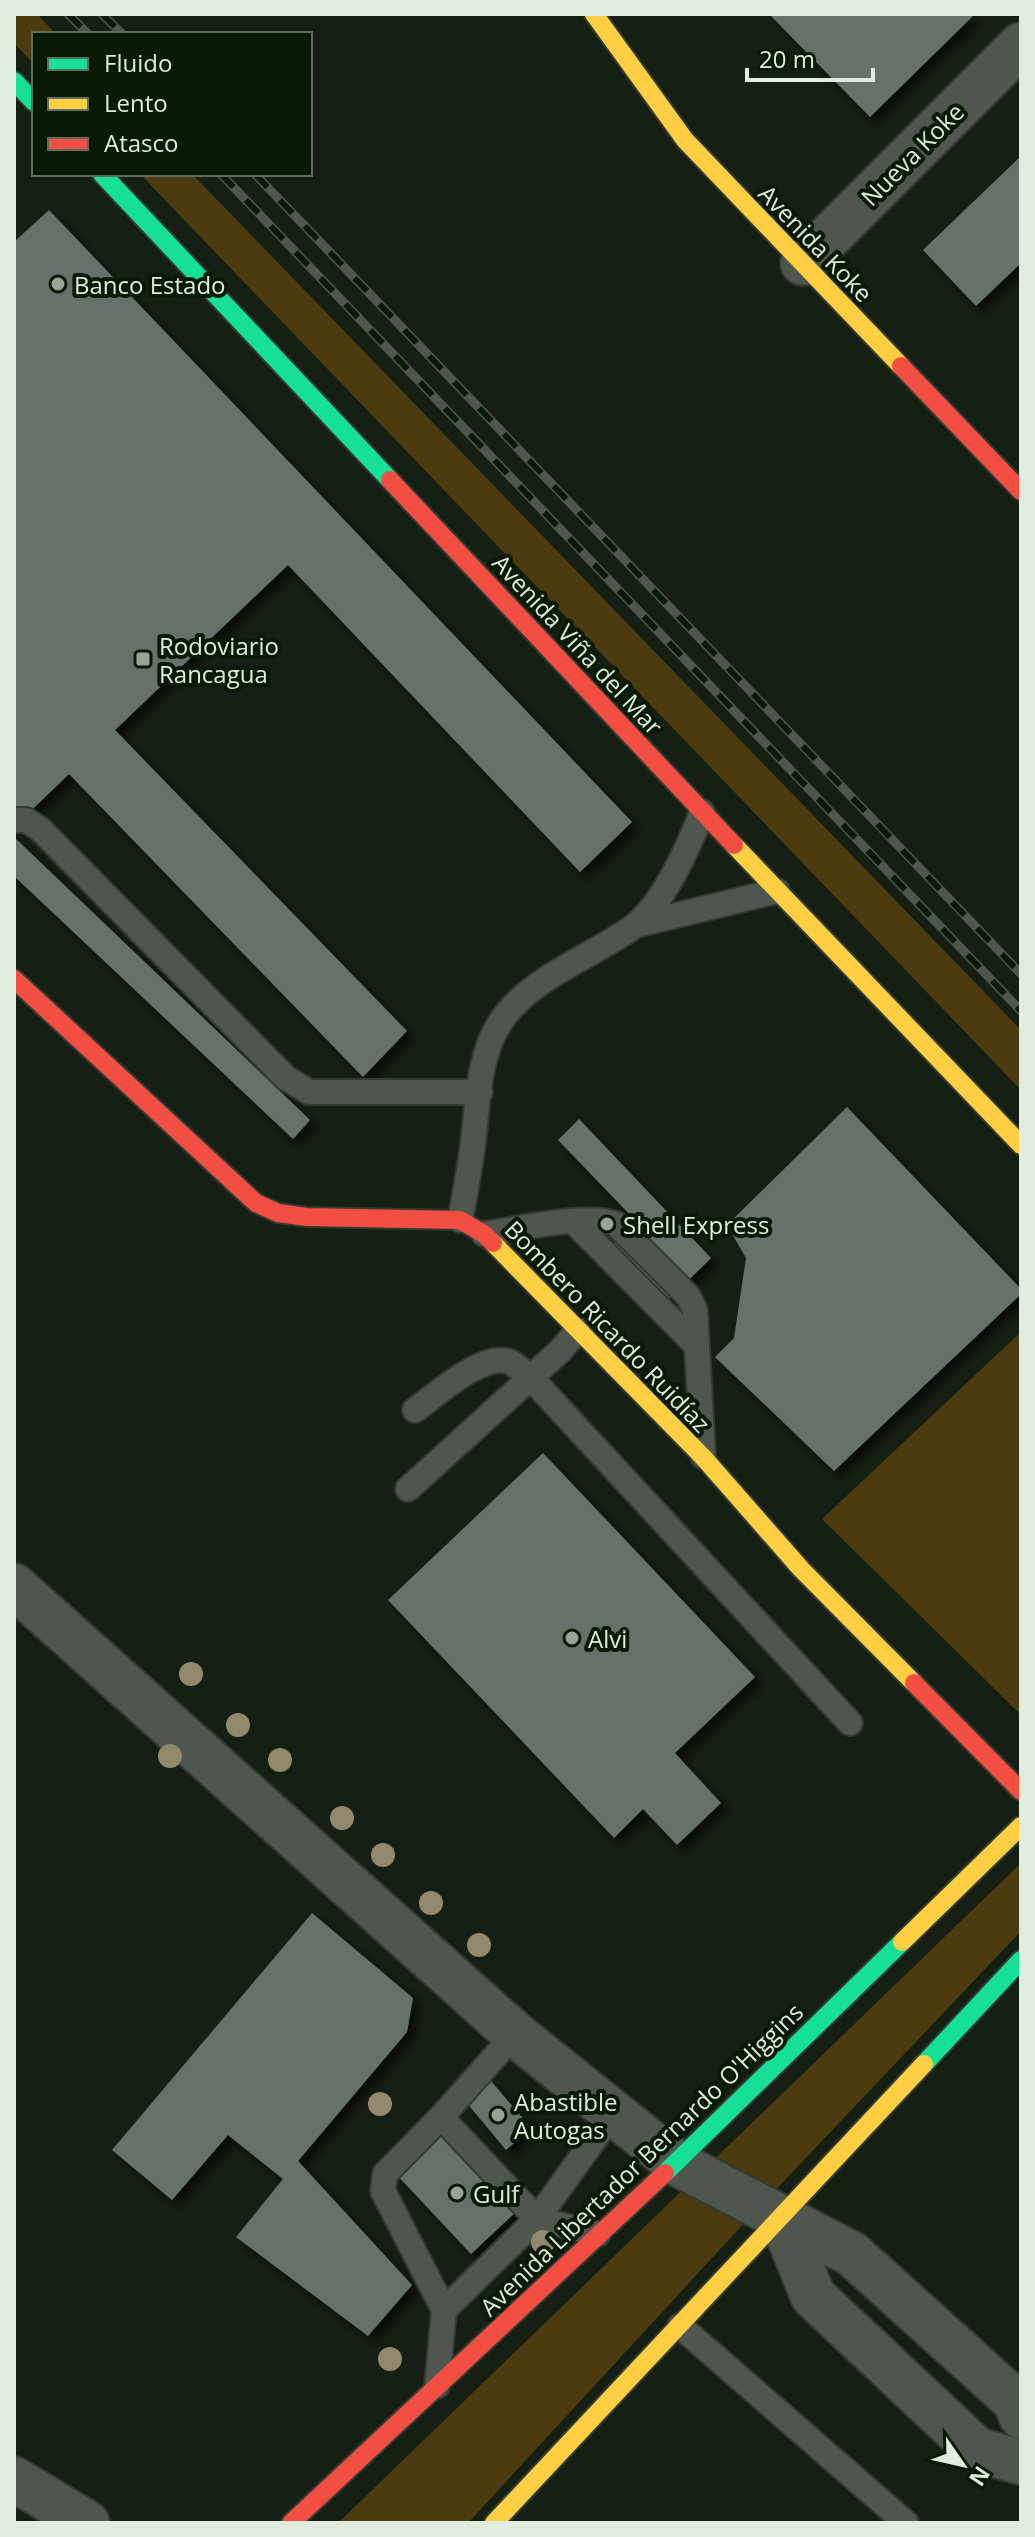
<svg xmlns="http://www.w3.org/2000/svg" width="1035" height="2537" viewBox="0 0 1035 2537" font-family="'Open Sans',sans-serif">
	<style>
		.green { fill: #4d3b10 }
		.building { fill: #667269; filter: url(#shadow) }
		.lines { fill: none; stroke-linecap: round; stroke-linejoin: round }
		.lane-casing { stroke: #333a31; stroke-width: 28 }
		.street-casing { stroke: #333a31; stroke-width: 48 }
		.fast-casing { stroke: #333a31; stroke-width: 22 }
		.slow-casing { stroke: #333a31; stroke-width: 22 }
		.jam-casing { stroke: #333a31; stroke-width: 22 }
		.lane { stroke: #4f564d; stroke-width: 24 }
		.street { stroke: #4f564d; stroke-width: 44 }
		.fast { stroke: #16e098; stroke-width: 18 }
		.slow { stroke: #ffcf43; stroke-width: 18 }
		.jam { stroke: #f24e42; stroke-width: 18 }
		.rail-casing { stroke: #4f564d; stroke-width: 9 }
		.rail { stroke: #091a06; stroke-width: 6; stroke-dasharray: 18; stroke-linecap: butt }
		.tree { fill: #92886c }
		.poi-dot { fill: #99a497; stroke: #091a06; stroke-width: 3 }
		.labels { text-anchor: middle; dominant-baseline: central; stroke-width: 8; stroke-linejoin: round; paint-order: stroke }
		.street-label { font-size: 24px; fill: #e0ecde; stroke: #091a06 }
		.poi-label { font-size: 24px; fill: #e0ecde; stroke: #091a06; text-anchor: start }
	</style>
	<defs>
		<filter id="shadow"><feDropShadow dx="7" dy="7" stdDeviation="4" flood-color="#0009"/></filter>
	</defs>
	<rect width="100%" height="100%" fill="#161f13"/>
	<path class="green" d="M14,14H37L56,34H34V64L14,43Z
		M140,174H192L1021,1030V1090Z
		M1021,1332V1715L822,1519Z
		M1021,1863V1931L747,2220L468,2523H338Z"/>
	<path class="building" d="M769,14H975L870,117Z
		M1021,156V263L976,306L923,250Z
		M49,210L632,822L580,872L288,565L115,730L407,1031L363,1077L69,774L14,827V242Z
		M14,837L310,1120L293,1139L14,876L16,863L14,861Z
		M847,1107L1021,1289V1294L834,1471L715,1357L734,1338L746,1258L727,1225Z
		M579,1119L711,1258L663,1305L609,1249L637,1222L558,1140Z
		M543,1453L755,1677L675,1753L721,1803L677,1845L643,1809L614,1838L388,1600Z
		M312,1913L413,1998L407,2032L298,2161L412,2285L368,2336L236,2237L283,2179L228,2135L172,2200L112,2150Z
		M491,2081L531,2128L506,2150L466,2102Z
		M443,2131L518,2210L471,2254L397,2175Z"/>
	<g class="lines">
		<g class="lane-casing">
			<path id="lane" d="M14,820H26L40,829L286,1078L309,1092H480
				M636,925L777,891
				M460,1220C465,1194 470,1168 473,1142C478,1104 478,1056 500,1023C527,979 593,956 633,927C663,905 689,846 702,812
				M574,1222L697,1346
				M484,1234C518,1229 586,1213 616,1224L688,1296L695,1310L703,1456
				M415,1410C436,1395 484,1351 510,1362C517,1365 524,1373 530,1377L850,1723
				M408,1489L560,1351L578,1330
				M441,2117L537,2219L598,2234
				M444,2310L537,2219L614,2112
				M680,2326L906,2523
				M437,2386L444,2310L383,2191L385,2174L441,2117L515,2034"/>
		</g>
		<g class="street-casing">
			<path id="street" d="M803,263L1021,45
				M14,1586L515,2034L676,2163L852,2254L1016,2402L1021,2416
				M781,2217L813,2296L977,2450L1021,2462
				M14,2479L87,2523"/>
		</g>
		<g class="fast-casing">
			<path id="fast" d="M14,81L34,102
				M102,174L390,480
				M924,2064L1021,1960
				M665,2173L902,1942"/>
		</g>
		<g class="slow-casing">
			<path id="slow" d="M594,14L685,140L901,366
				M734,845L1021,1145
				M493,1243L703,1457L801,1569L914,1683
				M902,1942L1021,1826
				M494,2523L924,2064"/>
		</g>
		<g class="jam-casing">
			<path id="jam" d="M901,366L1021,491
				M390,480L734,845
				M14,979L256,1203L278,1213L307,1217L460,1220L484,1234L493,1243
				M914,1683L1021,1791
				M291,2523L665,2173"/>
		</g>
		<use href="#lane" class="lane"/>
		<use href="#street" class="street"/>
		<use href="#fast" class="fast"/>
		<use href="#slow" class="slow"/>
		<use href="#jam" class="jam"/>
		<g class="rail-casing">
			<path id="rail" d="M68,14L88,34
				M102,14L122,34
				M221,174L1021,1011
				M255,174L1021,974"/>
		</g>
		<use href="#rail" class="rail"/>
	</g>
	<g class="tree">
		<circle cx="191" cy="1674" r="12"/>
		<circle cx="238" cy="1725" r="12"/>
		<circle cx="170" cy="1756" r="12"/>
		<circle cx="280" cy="1760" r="12"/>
		<circle cx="342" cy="1818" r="12"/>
		<circle cx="383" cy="1855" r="12"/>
		<circle cx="431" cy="1903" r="12"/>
		<circle cx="479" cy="1945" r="12"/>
		<circle cx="380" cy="2104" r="12"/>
		<circle cx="543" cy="2242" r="12"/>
		<circle cx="390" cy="2359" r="12"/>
	</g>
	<g class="poi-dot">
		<circle cx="58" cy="284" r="8"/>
		<rect x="135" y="651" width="16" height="16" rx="4"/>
		<circle cx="607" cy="1224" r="8"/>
		<circle cx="572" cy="1638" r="8"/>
		<circle cx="498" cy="2115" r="8"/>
		<circle cx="457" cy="2193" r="8"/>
	</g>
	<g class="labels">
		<g class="street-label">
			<text transform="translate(912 154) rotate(-45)">Nueva Koke</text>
			<text transform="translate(816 243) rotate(46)">Avenida Koke</text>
			<text transform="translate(578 644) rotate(47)">Avenida Viña del Mar</text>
			<text transform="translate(608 1326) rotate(46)">Bombero Ricardo Ruidíaz</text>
			<text transform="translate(641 2159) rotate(-44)">Avenida Libertador Bernardo O'Higgins</text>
		</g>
		<g class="poi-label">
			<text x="74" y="284">Banco Estado</text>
			<text x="159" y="645">Rodoviario<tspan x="159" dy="28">Rancagua</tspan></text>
			<text x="623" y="1224">Shell Express</text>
			<text x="588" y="1638">Alvi</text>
			<text x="514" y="2101">Abastible<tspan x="514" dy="28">Autogas</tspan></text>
			<text x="473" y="2193">Gulf</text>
		</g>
	</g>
	<rect width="1035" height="2537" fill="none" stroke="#e0ecde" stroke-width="32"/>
	<rect x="32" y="32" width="280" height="144" fill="#091a06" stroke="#5f6e5c" stroke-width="2"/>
	<rect x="48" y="58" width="40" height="12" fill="#16e098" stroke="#5f6e5c" stroke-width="2"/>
	<text x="104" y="72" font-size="24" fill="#e0ecde">Fluido</text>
	<rect x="48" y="98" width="40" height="12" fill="#ffcf43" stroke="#5f6e5c" stroke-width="2"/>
	<text x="104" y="112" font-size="24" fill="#e0ecde">Lento</text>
	<rect x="48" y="138" width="40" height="12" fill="#f24e42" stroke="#5f6e5c" stroke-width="2"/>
	<text x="104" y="152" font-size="24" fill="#e0ecde">Atasco</text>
	<g transform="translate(963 2465) rotate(124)" stroke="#091a06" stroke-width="6" paint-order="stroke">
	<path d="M0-6L14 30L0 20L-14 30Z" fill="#e0ecde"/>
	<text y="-12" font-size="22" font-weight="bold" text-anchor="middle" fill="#e0ecde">N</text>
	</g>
	<path d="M747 68v12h126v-12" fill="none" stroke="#e0ecde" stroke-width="4"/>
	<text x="759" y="68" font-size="24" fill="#e0ecde" stroke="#091a06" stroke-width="6" paint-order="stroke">20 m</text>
</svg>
